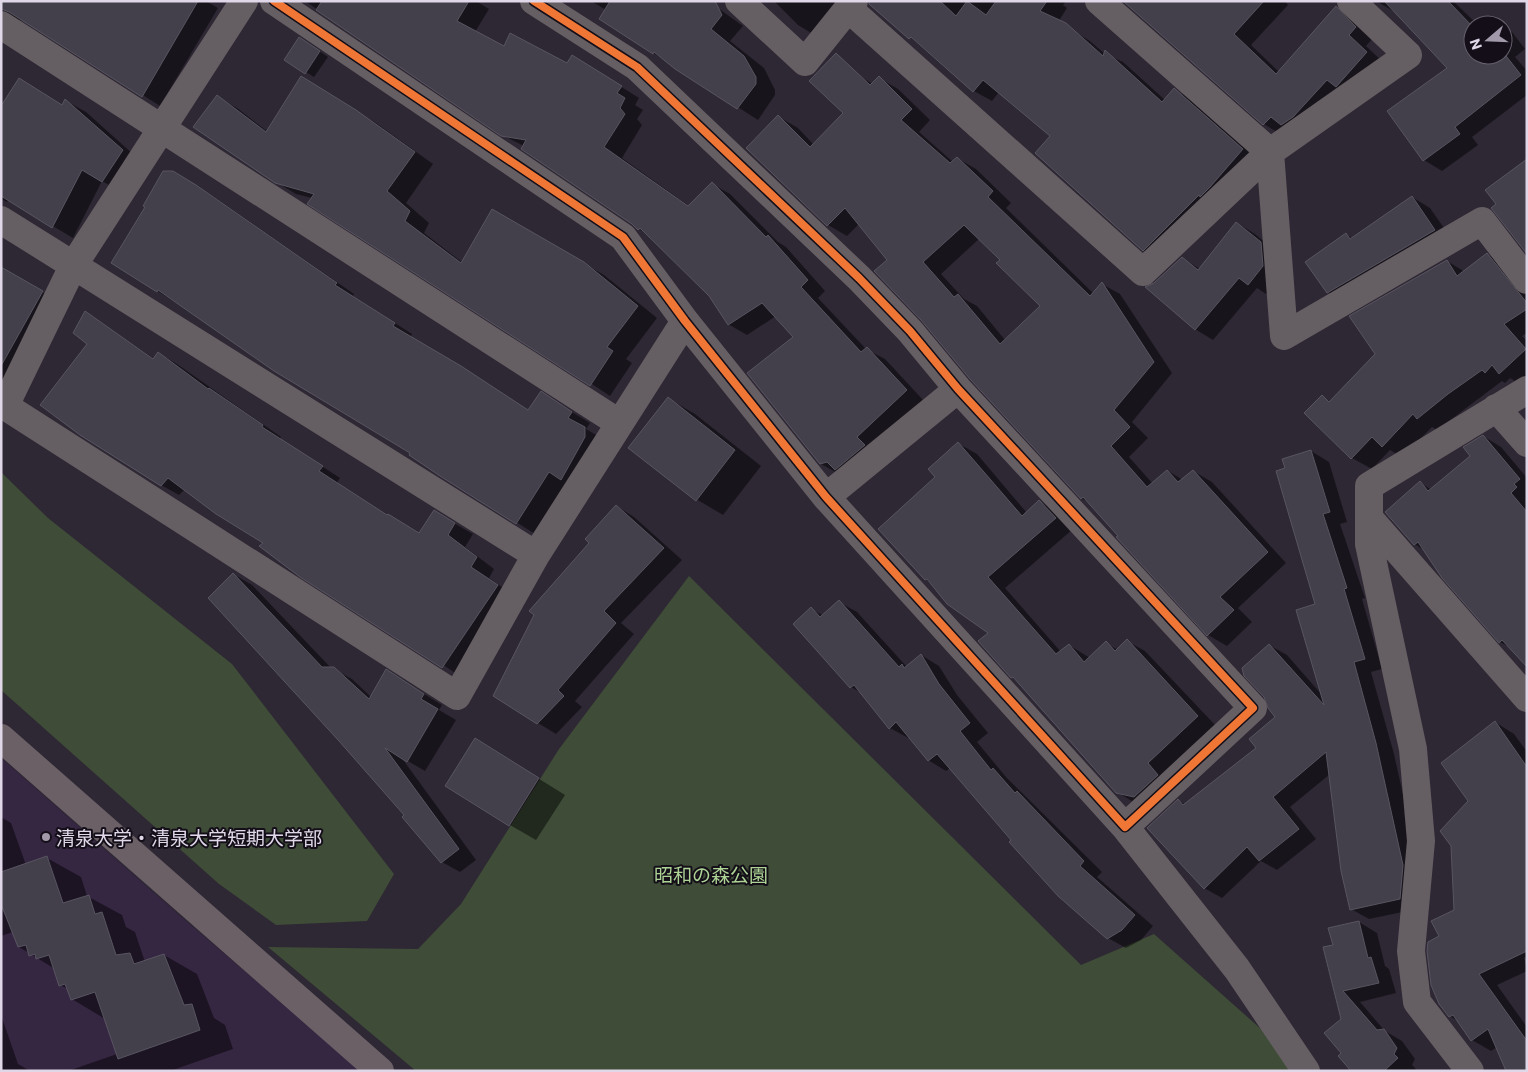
<svg xmlns="http://www.w3.org/2000/svg" width="1528" height="1072" viewBox="0 0 1528 1072" font-family="Commissioner,'Noto Sans JP',sans-serif">
	<style>
		.built { fill: #352642 }
		.green { fill: #3f4c37 }
		.shadow { fill: #0007; fill-rule: evenodd }
		.building { fill: #43404b; stroke: #585561; fill-rule: evenodd }
		.lines { fill: none; stroke-linecap: round; stroke-linejoin: round }
		.street { stroke: #655e62; stroke-width: 28 }
		.secondary { stroke: #6a6066; stroke-width: 28 }
		.cycleway-casing { stroke: #130e18; stroke-width: 11 }
		.cycleway { stroke: #f07635; stroke-width: 8 }
		.poi-dot { fill: #a29aaa; stroke: #130e18; stroke-width: 2 }
		.labels { text-anchor: middle; dominant-baseline: central; stroke-width: 4; stroke-linejoin: round; paint-order: stroke }
		.poi-label { font-size: 19px; fill: #e0d8e9; stroke: #130e18; text-anchor: start }
		.park-label { font-size: 19px; fill: #add495; stroke: #130e18 }
	</style>
	<rect width="100%" height="100%" fill="#2e2734"/>
	<path class="built" d="M1,758L180,916L361,1071H1Z"/>
	<path class="green" d="M1,472L48,518L232,664L394,874L367,921L276,925L219,884L1,690Z
		M689,576L1081,965L1154,934L1288,1053L1296,1071H416L268,947L418,949L461,904L559,749Z"/>
	<path class="shadow" d="M1,1H206L218,8L160,106L26,21L17,20L1,11Z
		M305,1H476L489,9L475,32L504,47L567,64L590,67L639,98L635,105L643,110L637,119L642,125L622,158L689,206L712,184L730,194L778,242L786,247L825,291L818,298L866,349L885,359L924,401L839,474L821,464L795,337L776,316L747,335L728,324L710,295L651,237L524,146L502,135Z
		M591,1H708L743,26L730,41L764,68L775,90V95L758,120L600,19L606,10Z
		M774,1H841L816,36L798,25Z
		M882,1H1066L1063,5L1067,8L1058,22L1090,41L1105,54L1123,62L1165,100L1175,90L1192,100L1260,160L1161,260L1143,250L1052,136L999,92L992,101L974,91L876,8Z
		M1125,1H1285L1288,5L1251,45L1279,72L1336,7L1354,18L1373,38L1366,46L1384,63L1282,135L1264,124Z
		M1376,1H1453L1478,25H1473V55H1503V27L1512,32L1525,49L1515,57L1527,71V95L1472,137L1478,145L1442,171L1424,160L1449,68L1395,12Z
		M1493,21L1500,25H1488Z
		M308,43L328,57L314,77L306,72Z
		M859,76L873,84L879,78L898,89L930,120L919,132L953,162L957,158L976,169L1011,203L1006,208L1094,294L1102,284L1120,294L1172,373L1132,422L1148,438L1129,457L1153,484L1168,471L1183,480L1193,471L1212,482L1286,563L1238,608L1252,622L1227,646L1208,635L1090,503L1081,498L859,224L847,236L828,225L779,117L798,128L814,145L844,113ZM980,238L1002,260L1042,306L1005,340L977,306L964,299L941,274Z
		M320,89L376,123L433,164L406,203L429,223L424,233L463,263L492,211L604,275L657,318L626,359L632,363L610,396L312,198L296,194L276,182L217,97L237,108L268,132Z
		M66,101L86,112L143,163L123,193L102,181L73,238L9,200L7,202L1,199V108L63,106Z
		M173,172L214,197L354,294L353,296L412,334L410,338L529,411L541,393L590,423L586,429L603,439L535,534L441,475L412,452L113,263Z
		M1412,197L1430,208L1453,241L1346,302L1328,292L1346,234L1353,239Z
		M1237,223L1255,234L1279,254L1281,276L1266,294L1257,288L1213,340L1195,329L1154,284L1182,258L1200,269Z
		M1487,254L1507,266L1527,292V333L1522,336L1527,341V378L1520,384L1510,378L1505,383L1502,381L1437,430L1432,427L1402,457L1390,450L1372,469L1352,458L1322,397L1331,402L1377,354L1447,261L1465,272Z
		M1,268L66,306L1,408Z
		M86,312L154,359L158,353L177,364L281,437L280,439L340,478L337,483L388,516L420,534L452,522L473,534L465,547L494,569L489,578L516,597L461,677L185,489L179,495L161,485L89,344Z
		M669,399L695,414L761,466L723,515L696,499Z
		M1483,436L1501,447L1527,478V665L1511,648L1500,642L1425,551L1415,544L1420,483L1432,490L1471,456Z
		M959,444L977,454L1027,513L1039,501L1057,512L1073,529L1005,588L1061,652L1069,645L1090,658L1106,643L1118,650L1127,641L1145,651L1216,726L1135,803L1117,792L1017,680L1012,677L990,632L926,579L937,477Z
		M1311,451L1329,462L1347,522L1340,524L1365,598L1362,599L1382,669L1371,672L1394,754L1421,876L1417,909L1369,919L1351,909L1330,774L1290,807L1316,839L1277,870L1261,861L1222,898L1204,888L1178,800L1186,805L1258,748L1277,717L1269,645L1287,655L1322,695L1316,605L1287,469Z
		M616,506L634,517L682,560L621,623L634,634L575,701L582,707L556,734L538,723L591,543Z
		M233,574L252,585L331,668L352,679L371,697L387,671L442,705L439,710L456,720L425,771L401,757L476,860L460,872L442,862L406,815Z
		M839,602L857,612L907,667L921,655L939,666L957,695L988,733L977,742L1006,777L1102,872L1097,877L1153,926L1141,940L1126,948L1108,938L1012,840L950,768L946,771L928,760L910,737L908,738L890,728L863,694L851,687L794,624L811,609L824,616Z
		M1495,722L1514,734L1527,752V959L1524,957L1527,971L1497,985L1527,1027V1071L1497,1047L1491,1051L1472,1040L1459,1022L1450,1016L1441,937L1455,911L1469,801Z
		M475,739L565,795L536,840L510,825Z
		M1,817L11,823L26,865L47,858L81,877L87,896L122,915L126,927L135,932L145,962L164,955L197,974L214,1018L225,1025L233,1049L170,1071H68L117,1054L105,1019L72,999L68,989L60,985L55,969L19,947L13,932L1,936Z
		M1359,922L1377,933L1385,966L1389,969L1396,993L1360,1002L1385,1031L1402,1041L1415,1059L1412,1065L1416,1069L1414,1071H1352L1342,1053L1343,1019L1334,946Z
		M1,1015L18,1064L30,1071H1Z"/>
	<path class="building" d="M1,1H198L142,97L9,12L1,9Z
		M322,1H469L457,21L504,46L510,33L567,63L572,55L622,86L617,93L625,98L620,108L625,114L604,147L688,206L712,182L766,237L768,235L808,280L801,287L861,352L867,347L907,390L857,437L865,445L835,470L827,462L820,464L747,373L793,337L762,303L728,325L709,296L640,228L638,230L632,224L521,149L526,140L501,136L316,10Z
		M610,1H715L722,15L711,29L744,56L756,77V84L737,109L675,69L654,52L653,54L599,19Z
		M869,1H940L956,16L967,1L986,15L996,1H1047L1040,11L1066,23L1103,56L1105,50L1162,102L1174,88L1243,149L1210,187L1200,197L1199,195L1143,251L1035,153L1050,136L983,80L973,92L911,37L909,39L869,4Z
		M1123,1H1264L1234,34L1276,74L1336,6L1356,27L1349,35L1367,52L1336,87L1327,80L1293,117L1281,125L1271,117L1263,125Z
		M1384,1H1448L1473,27V55H1503V52L1521,75L1455,127L1460,134L1423,161L1387,111L1447,68Z
		M299,37L320,51L305,74L284,60Z
		M836,53L870,85L879,76L912,109L901,120L950,163L957,157L993,191L988,197L1090,296L1102,282L1154,362L1114,410L1130,427L1111,446L1147,487L1167,470L1178,482L1193,470L1268,552L1220,597L1234,610L1207,636L1116,537L1118,536L1083,497L1081,499L970,379L921,320L874,271L887,260L845,208L827,226L746,148L778,115L810,147L843,113L809,81ZM964,225L1000,260L996,263L1040,306L1000,344L958,294L954,297L923,262Z
		M301,76L356,110L415,152L387,191L410,211L405,221L461,263L492,209L584,262L638,306L607,347L613,351L590,386L307,204L314,194L275,183L193,127L217,95L266,132Z
		M19,78L62,105L65,99L123,150L102,182L82,170L52,228L1,196V106Z
		M1527,159V254L1491,208L1496,204L1485,190Z
		M163,171H173L196,185L337,283L335,285L395,323L393,326L461,366L528,410L541,391L572,412L568,418L585,427V437L561,480L549,472L516,524L440,476L409,455L410,453L274,371L158,290L157,292L111,263L145,207L143,206Z
		M1412,196L1435,230L1327,293L1305,262L1346,233L1350,239Z
		M1236,222L1261,242L1263,266L1248,285L1239,278L1195,330L1145,287L1154,283L1182,257L1198,270Z
		M1487,253L1527,303V309L1504,324L1526,349L1499,374L1492,365L1485,373L1482,370L1448,394L1417,419L1413,414L1382,447L1372,437L1351,459L1304,413L1322,395L1329,402L1375,354L1349,316L1447,260L1457,276Z
		M1,267L43,291L1,366Z
		M85,311L153,359L158,352L208,389L209,388L263,425L262,427L323,466L319,471L387,515L388,514L419,533L434,510L455,523L448,535L477,557L471,567L498,585L442,668L300,577L259,546L263,543L216,514L168,478L161,486L80,435L40,405L87,344L73,333Z
		M668,397L735,450L696,501L628,448Z
		M1483,435L1520,479L1514,484L1517,487L1511,493L1527,512V667L1502,640L1499,643L1442,578L1418,542L1414,545L1385,512L1420,481L1428,491L1470,456L1463,447Z
		M958,442L1022,516L1039,500L1056,518L988,577L1056,654L1069,644L1084,662L1106,641L1115,651L1127,639L1198,716L1148,763L1158,775L1134,797L1116,793L1013,677L1011,678L978,641L988,633L947,604L927,579L925,580L878,529L935,477L928,469Z
		M1311,450L1330,512L1323,514L1347,588L1344,589L1365,659L1354,662L1376,743L1403,865L1400,899L1350,910L1341,871L1326,752L1273,797L1299,829L1259,861L1247,847L1204,889L1147,828L1178,799L1183,805L1256,748L1249,739L1275,717L1268,708L1264,697L1244,676L1242,668L1269,644L1324,705L1296,610L1315,604L1276,471L1285,468L1282,459Z
		M616,505L664,548L604,611L616,623L558,690L564,696L537,724L493,696L534,615L529,611L589,543L585,539Z
		M233,573L322,667H334L369,699L386,669L424,694L421,699L438,709L407,762L385,748L459,849L441,863L402,817L404,815L339,741L208,598Z
		M839,600L899,667L902,664L904,668L921,654L939,684L970,723L960,731L991,770L993,768L1015,793L1017,791L1084,861L1080,866L1135,915L1122,930L1107,939L1058,896L1009,842L1011,840L937,754L928,761L896,722L889,729L854,685L850,688L793,624L811,607L820,617Z
		M1495,721L1527,767V951L1479,974L1527,1041V1071H1506L1488,1029L1471,1041L1453,1015L1449,1017L1439,1004L1431,985L1427,951L1428,942L1439,936L1431,921L1454,910L1451,846L1440,831L1468,801L1441,763Z
		M475,738L539,778L509,826L445,786Z
		M47,856L63,903L89,895L95,914L102,912L116,955L130,953L134,964L164,954L184,1005L192,1004L200,1030L118,1059L95,992L71,1000L65,984L59,986L49,955L36,959L35,954L29,956L26,945L18,947L1,904V872Z
		M1359,921L1368,958L1371,957L1379,983L1343,991L1377,1030L1384,1029L1397,1048L1394,1054L1398,1058L1384,1071H1351L1338,1056L1341,1053L1324,1033L1341,1019L1323,947L1333,945L1328,928Z"/>
	<g class="lines">
		<path class="street" d="M244,1L73,266L5,406L457,696L536,555L685,321
			M274,1L623,237L685,321L826,497L1125,827L1253,708L958,389L910,331L859,278L637,67L534,1
			M739,1L805,62L854,1
			M1099,1L1270,152L1284,336L1482,221L1527,280
			M849,9L1143,272L1270,152L1408,55L1351,1
			M1,25L619,423
			M1,220L536,555
			M1496,408L1527,443
			M826,497L958,389
			M1369,518L1527,698
			M1125,827L1237,969L1306,1071
			M1470,1071L1417,1002L1411,951L1421,841L1413,749L1369,544V486L1527,390"/>
		<path class="secondary" d="M1,738L380,1071"/>
		<g class="cycleway-casing">
			<path id="cycleway" d="M274,1L623,237L685,321L826,497L1125,827L1253,708L958,389L910,331L859,278L637,67L534,1"/>
		</g>
		<use href="#cycleway" class="cycleway"/>
	</g>
	<circle class="poi-dot" cx="46" cy="837" r="5"/>
	<g class="labels">
		<g class="poi-label">
			<text x="56" y="837">清泉大学・清泉大学短期大学部</text>
		</g>
		<g class="park-label">
			<text x="711" y="874">昭和の森公園</text>
		</g>
	</g>
	<rect width="1528" height="1072" fill="none" stroke="#e0d8e9" stroke-width="5"/>
	<g transform="translate(1488 40) rotate(251)"><circle r="24" fill="#130e18" stroke="#655f6c"/>
	<path d="M0-4L9 19L0 12L-9 19Z" fill="#a29aaa"/>
	<text y="-8" font-size="14" font-weight="bold" text-anchor="middle" fill="#e0d8e9">N</text>
	</g>
</svg>
